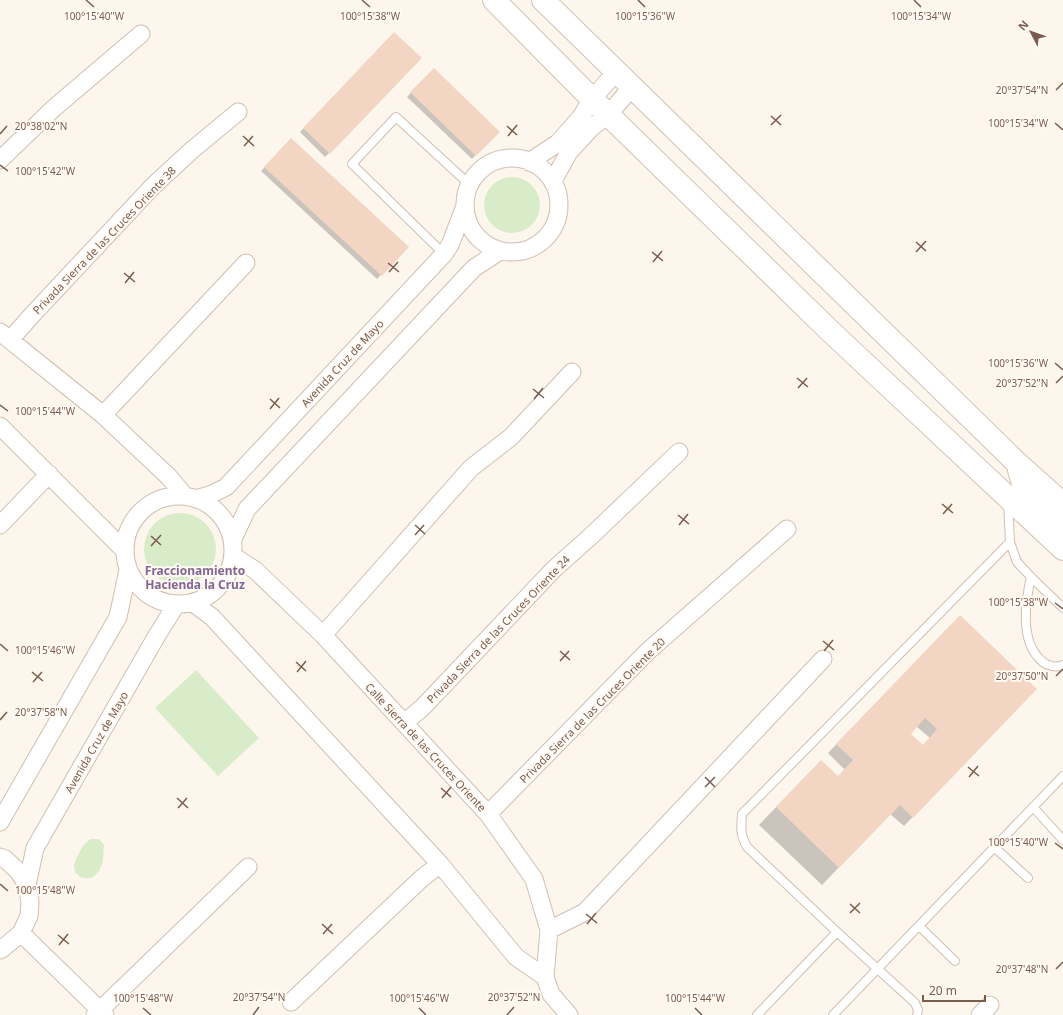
<svg xmlns="http://www.w3.org/2000/svg" width="1063" height="1015" viewBox="0 0 1063 1015" font-family="'Noto Sans',sans-serif">
	<style>
		.green { fill: #d8ecc9 }
		.shadow { fill: #0003; fill-rule: evenodd }
		.building { fill: #f3d5c3; fill-rule: evenodd }
		.lines { fill: none; stroke-linecap: round; stroke-linejoin: round }
		.service-casing { stroke: #d1beb0; stroke-width: 10 }
		.minor-casing { stroke: #d1beb0; stroke-width: 19 }
		.secondary-casing { stroke: #d6c0b0; stroke-width: 24 }
		.service { stroke: #fff; stroke-width: 8 }
		.minor { stroke: #fff; stroke-width: 17 }
		.secondary { stroke: #fff; stroke-width: 22 }
		.ticks { fill: none; stroke: #7a5c4d; stroke-width: 1.5 }
		.labels { text-anchor: middle; dominant-baseline: central; stroke-width: 4; stroke-linejoin: round; paint-order: stroke }
		.street-label { font-size: 11px; fill: #7a5c4d; stroke: #fffaf3 }
		.neighbourhood-label { font-size: 12px; font-weight: bold; fill: #846695; stroke: #fffaf3 }
		.ticks-label { font-size: 10px; text-anchor: middle; fill: #7a5c4d; stroke: #fffaf3; stroke-width: 4; stroke-linejoin: round; paint-order: stroke }
	</style>
	<rect width="100%" height="100%" fill="#fdf6ec"/>
	<path class="green" d="M484 205a28 28 0 1 1 56 0a28 28 0 1 1-56 0Z
		M144 549a36 36 0 1 1 72 0a36 36 0 1 1-72 0Z
		M196,670L259,738L218,776L155,708Z
		M91,839H99L104,845C103,852 104,861 101,867C94,886 69,879 75,861C76,859 78,856 79,853C83,846 84,843 91,839Z"/>
	<path class="shadow" d="M394,33L420,58L325,157L300,132Z
		M434,69L498,132L472,159L407,97Z
		M287,143L407,247L377,279L261,171Z
		M951,625L1035,689L904,826L890,814L822,885L759,825L804,778L838,777L845,770L828,753ZM916,726L930,738L923,746L909,734Z"/>
	<path class="building" d="M394,32L422,58L330,154L303,128Z
		M434,68L500,132L476,156L410,92Z
		M291,138L409,247L382,276L264,167Z
		M960,615L1037,689L913,818L900,805L839,868L776,807L821,760L838,776L853,760L836,744ZM925,718L937,729L923,745L911,734Z"/>
	<g class="lines">
		<g class="service-casing">
			<path id="service" d="M444,254L352,164L396,117L470,185
				M1008,502L1010,542L1017,562L1031,577L1063,608
				M1031,577C1025,603 1019,643 1043,662C1048,666 1057,668 1063,665
				M1033,807L1063,840
				M994,847L1028,878
				M919,926L955,961
				M757,1015L837,932
				M833,1015L1063,776
				M917,1015L918,1010L915,1003L837,932L747,847C740,834 741,829 742,814L1010,542"/>
		</g>
		<g class="minor-casing">
			<path id="minor" d="M465 205a47 47 0 1 1 94 0a47 47 0 1 1-94 0Z
				M0,160L54,108L141,34
				M529,162L558,143L581,117L592,99L616,72
				M553,181L569,152L591,128L608,115L632,87
				M0,332L103,415L169,477L185,496
				M10,340L32,315L153,186L192,150L238,112
				M103,415L246,263
				M0,426L124,550
				M125 550a54 54 0 1 1 108 0a54 54 0 1 1-108 0Z
				M196,499L212,494L226,487L444,254L450,245L465,206
				M0,525L49,474
				M233,539L247,509L474,268L500,251
				M233,556L255,570L323,635L488,814L534,879L549,930L545,977L551,994L569,1015
				M193,603L212,617L440,864L516,957L545,977
				M323,635L471,468L511,437L572,372
				M404,723L422,708L554,569L591,536L679,452
				M488,814L647,652L787,529
				M0,822L118,617L128,570
				M0,857L5,859L18,871L27,885L30,902L29,916L21,933L2,949L0,950
				M27,885L35,848L156,637L176,605
				M549,930L585,912L823,659
				M21,933L105,1015
				M291,1002L421,879L440,864
				M95,1015L248,867
				M980,1015L990,1005"/>
		</g>
		<g class="secondary-casing">
			<path id="secondary" d="M494,0L592,99L830,331L1063,549
				M543,0L1017,463L1063,504
				M1019,470L1025,491L1063,527"/>
		</g>
		<use href="#service" class="service"/>
		<use href="#minor" class="minor"/>
		<use href="#secondary" class="secondary"/>
	</g>
	<path class="ticks" d="M86,0L94,7M362,0L370,7M638,0L645,7M914,0L921,7M1056,90L1063,83M771,116L781,125M1055,123L1063,130M771,125L781,115M507,126L517,135M0,134L7,126M243,136L254,146M508,136L517,125M244,146L253,136M0,165L8,171M916,242L926,251M652,252L663,261M916,252L926,241M653,262L662,251M388,263L399,272M389,272L398,262M124,273L135,282M125,283L134,272M1055,363L1063,370M797,378L808,387M1056,383L1063,376M798,388L807,378M533,389L544,398M270,399L280,408M534,399L543,388M0,405L8,411M270,409L279,398M942,504L953,513M943,514L952,504M678,515L689,524M415,525L425,534M679,525L688,514M415,535L424,525M151,536L161,545M151,546L161,535M1055,603L1063,609M823,641L834,650M0,644L8,651M560,651L570,660M824,651L833,640M560,661L569,651M296,662L306,671M32,672L43,681M297,672L306,661M1056,676L1063,669M33,682L42,672M0,720L7,712M968,767L979,776M705,777L715,787M969,777L978,766M705,787L715,777M441,788L451,797M177,798L188,808M442,798L451,787M178,808L187,798M1055,843L1063,849M0,884L8,891M850,904L860,913M850,913L860,903M586,914L597,923M322,924L333,934M587,924L596,913M323,934L332,924M58,935L69,944M59,945L68,934M1056,969L1063,962M143,1008L151,1015M419,1008L426,1015M695,1008L702,1015M253,1015L259,1007M507,1015L514,1007"/>
	<g class="labels">
		<g class="street-label">
			<text transform="translate(104 240) rotate(-46)">Privada Sierra de las Cruces Oriente 38</text>
			<text transform="translate(342 363) rotate(-47)">Avenida Cruz de Mayo</text>
			<text transform="translate(498 629) rotate(-46)">Privada Sierra de las Cruces Oriente 24</text>
			<text transform="translate(592 710) rotate(-45)">Privada Sierra de las Cruces Oriente 20</text>
			<text transform="translate(96 742) rotate(-60)">Avenida Cruz de Mayo</text>
			<text transform="translate(426 747) rotate(47)">Calle Sierra de las Cruces Oriente</text>
		</g>
		<g class="neighbourhood-label">
			<text x="195" y="570">Fraccionamiento<tspan x="195" dy="14">Hacienda la Cruz</tspan></text>
		</g>
	</g>
	<g class="ticks-label">
		<text x="94" y="20">100°15'40"W</text>
		<text x="645" y="20">100°15'36"W</text>
		<text x="370" y="20">100°15'38"W</text>
		<text x="921" y="20">100°15'34"W</text>
		<text x="1022" y="94">20°37'54"N</text>
		<text x="1018" y="127">100°15'34"W</text>
		<text x="41" y="130">20°38'02"N</text>
		<text x="45" y="175">100°15'42"W</text>
		<text x="1018" y="367">100°15'36"W</text>
		<text x="1022" y="387">20°37'52"N</text>
		<text x="45" y="415">100°15'44"W</text>
		<text x="1018" y="606">100°15'38"W</text>
		<text x="45" y="654">100°15'46"W</text>
		<text x="1022" y="680">20°37'50"N</text>
		<text x="41" y="716">20°37'58"N</text>
		<text x="1018" y="846">100°15'40"W</text>
		<text x="45" y="894">100°15'48"W</text>
		<text x="1022" y="973">20°37'48"N</text>
		<text x="259" y="1001">20°37'54"N</text>
		<text x="514" y="1001">20°37'52"N</text>
		<text x="143" y="1002">100°15'48"W</text>
		<text x="419" y="1002">100°15'46"W</text>
		<text x="695" y="1002">100°15'44"W</text>
	</g>
	<g transform="translate(1031 32) rotate(311)" stroke="#fffaf3" stroke-width="3" paint-order="stroke">
	<path d="M0-3L7 15L0 10L-7 15Z" fill="#7a5c4d"/>
	<text y="-6" font-size="11" font-weight="bold" text-anchor="middle" fill="#7a5c4d">N</text>
	</g>
	<path d="M923 995v6h62v-6" fill="none" stroke="#7a5c4d" stroke-width="2"/>
	<text x="929" y="995" font-size="12" fill="#7a5c4d" stroke="#fffaf3" stroke-width="3" paint-order="stroke">20 m</text>
</svg>
